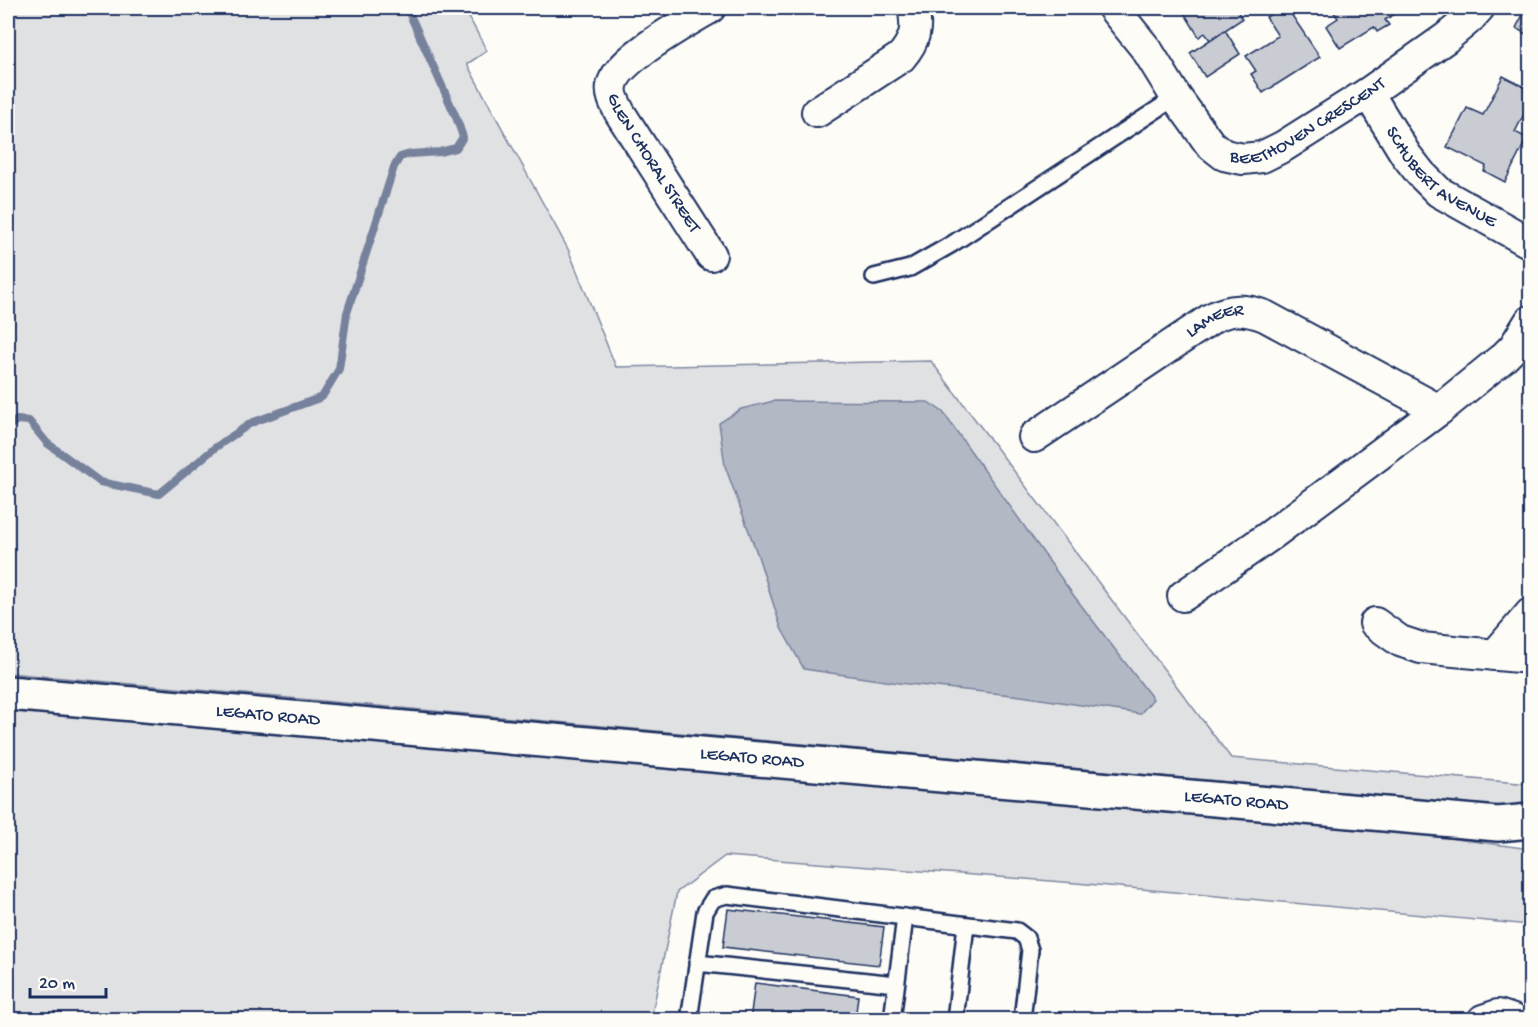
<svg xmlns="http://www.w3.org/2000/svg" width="1538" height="1027" viewBox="0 0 1538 1027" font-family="'Gochi Hand',sans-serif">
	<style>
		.green { fill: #e0e1e3; stroke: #7e88a0; stroke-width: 1.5 }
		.water { fill: #b3b8c5; stroke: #76819c; stroke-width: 1.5 }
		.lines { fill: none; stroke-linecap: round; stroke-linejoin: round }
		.stream { stroke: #76819c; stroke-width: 8 }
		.building { fill: #c9ccd3; stroke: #1b2f5e; stroke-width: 1.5 }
		.service-casing { stroke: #1b2f5e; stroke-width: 20 }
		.minor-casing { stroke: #1b2f5e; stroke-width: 34 }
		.tertiary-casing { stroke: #1b2f5e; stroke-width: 38 }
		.service { stroke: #fdfcf7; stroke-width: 15 }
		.minor { stroke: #fdfcf7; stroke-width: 30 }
		.tertiary { stroke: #fdfcf7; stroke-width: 33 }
		.labels { text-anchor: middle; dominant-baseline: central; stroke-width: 5; stroke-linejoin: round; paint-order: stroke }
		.street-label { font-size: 18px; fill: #1b2f5e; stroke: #fdfcf7 }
	</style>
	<rect width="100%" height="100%" fill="#fdfcf7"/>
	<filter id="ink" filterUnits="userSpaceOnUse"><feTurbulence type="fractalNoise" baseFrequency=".0167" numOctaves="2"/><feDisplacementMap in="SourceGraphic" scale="12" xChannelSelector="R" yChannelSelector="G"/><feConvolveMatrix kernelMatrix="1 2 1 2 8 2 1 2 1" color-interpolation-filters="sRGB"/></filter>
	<g filter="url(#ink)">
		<path class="green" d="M8,8H464L487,51L467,64L568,249L616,367L931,361L1231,758L1530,784V809L8,673Z
			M8,710C304,736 600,761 896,786C1108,804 1320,819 1530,849V925L1076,883L725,856L677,892L651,1019H8Z"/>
		<path class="water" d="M774,401L928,402L943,412L1071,592L1153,699L1140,714L1021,696L899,683L804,669L781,628L758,556L725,466L719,423L741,409Z"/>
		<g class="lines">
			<path class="stream" d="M8,427L17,420L29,421L47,443L100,482L159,494L216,447L251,423L322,397L339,369L347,313L394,167L400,157L410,154L440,152L456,148L463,137L456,117L407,8"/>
		</g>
		<path class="building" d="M1175,8H1236L1242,19L1210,40L1205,33L1199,37L1182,9L1177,12Z
			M1282,8H1287L1320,57L1263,93L1251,74L1256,71L1246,56L1278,36L1266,17Z
			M1331,8H1404L1385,20L1389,25L1377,32L1374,27L1340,48L1326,26L1338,18Z
			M1526,9L1530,11V37L1516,28Z
			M1225,30L1240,54L1205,77L1190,53Z
			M1503,76L1530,90V102L1515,132L1527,138L1505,182L1484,171L1486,166L1447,147L1467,108L1483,115Z
			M728,909L884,927L879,965L723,947Z
			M755,983L858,996L855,1020H750Z"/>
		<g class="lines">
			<g class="service-casing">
				<path id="service" d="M874,277L910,268L952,244L1176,97
					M697,963L896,984
					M689,1020L705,912L713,899L727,895L1017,931L1026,938L1030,950L1022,1020
					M892,1020L905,917
					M955,1020L966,925"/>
			</g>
			<g class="minor-casing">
				<g id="minor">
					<path id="s1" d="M710,8C687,22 616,60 612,86C610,95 616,105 620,113L711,255"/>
					<path id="s2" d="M1113,8L1147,50L1176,97L1210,144L1224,155L1243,159L1262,157L1284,146L1368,93L1446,38L1470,18L1479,8"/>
					<path id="s3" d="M1368,93L1406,155L1421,174L1439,192L1530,243"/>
					<path d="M817,112L901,57C915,41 918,28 913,8"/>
					<path id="s4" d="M1034,437L1212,318C1231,308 1245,309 1265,316L1439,410"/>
					<path d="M1183,596L1271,535L1439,410L1504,357L1514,347L1530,321"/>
					<path d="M1375,623L1400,641L1421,648L1530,658"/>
					<path d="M1495,655L1530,614"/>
					<path d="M1483,1020L1498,1015L1513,1020"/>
				</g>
			</g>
			<g class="tertiary-casing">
				<g id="tertiary">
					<path id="s5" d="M8,693L1498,824L1530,821"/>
				</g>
			</g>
			<use href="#service" class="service"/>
			<use href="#minor" class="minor"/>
			<use href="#tertiary" class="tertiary"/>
		</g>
	</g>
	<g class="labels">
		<g class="street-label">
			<text stroke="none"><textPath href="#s2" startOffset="279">BEETHOVEN CRESCENT</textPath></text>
			<text stroke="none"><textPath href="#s1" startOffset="216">GLEN CHORAL STREET</textPath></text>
			<text stroke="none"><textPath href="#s3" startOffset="114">SCHUBERT AVENUE</textPath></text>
			<text stroke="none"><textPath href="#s4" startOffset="216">LAMEER</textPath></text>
			<text stroke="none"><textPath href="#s5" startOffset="261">LEGATO ROAD</textPath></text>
			<text stroke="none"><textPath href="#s5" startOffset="747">LEGATO ROAD</textPath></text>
			<text stroke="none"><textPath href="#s5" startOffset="1233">LEGATO ROAD</textPath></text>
		</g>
	</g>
	<rect width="1538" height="1027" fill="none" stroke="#fdfcf7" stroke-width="30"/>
	<rect x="15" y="15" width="1508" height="997" fill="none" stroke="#1b2f5e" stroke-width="2" filter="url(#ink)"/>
	<path d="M30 988v9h76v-9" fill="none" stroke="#1b2f5e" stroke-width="3"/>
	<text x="39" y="988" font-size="18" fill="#1b2f5e" stroke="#fdfcf7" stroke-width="4.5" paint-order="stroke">20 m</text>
</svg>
